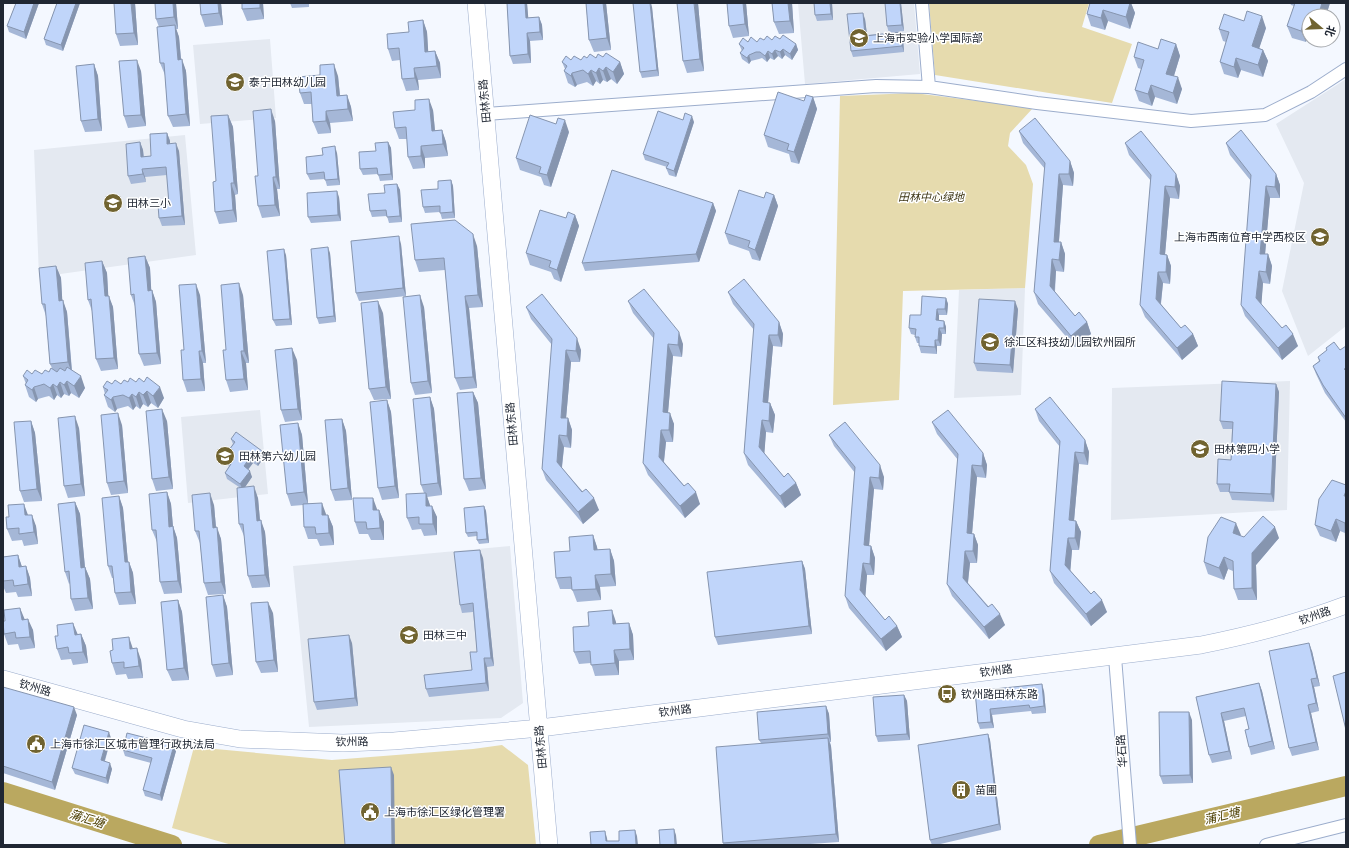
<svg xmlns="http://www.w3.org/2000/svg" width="1349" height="848" viewBox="0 0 1349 848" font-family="'Source Serif 4','Noto Sans SC',serif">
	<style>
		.built { fill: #e4e9f1 }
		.green { fill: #e6dbae }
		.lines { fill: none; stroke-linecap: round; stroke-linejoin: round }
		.river { stroke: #baa860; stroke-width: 20 }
		.street-casing { stroke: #9cadcc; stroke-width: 14 }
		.secondary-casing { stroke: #9cadcc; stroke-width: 18 }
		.street { stroke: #fff; stroke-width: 12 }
		.secondary { stroke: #fff; stroke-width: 17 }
		.wall { fill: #a5b7d7 }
		.shaded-wall { fill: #8695af }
		.building { fill: #c0d5fa; stroke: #8695af }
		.labels { text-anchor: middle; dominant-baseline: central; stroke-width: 3; stroke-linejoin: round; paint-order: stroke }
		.poi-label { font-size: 11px; fill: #202733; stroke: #fff; text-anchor: start }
		.street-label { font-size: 11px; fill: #202733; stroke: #fff }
		.park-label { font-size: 11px; font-style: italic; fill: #3f3717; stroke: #fff }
		.water-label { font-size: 12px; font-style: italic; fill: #4f4206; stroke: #fff }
	</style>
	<rect width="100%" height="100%" fill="#f4f8ff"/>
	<path class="built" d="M798,3H914L920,74L805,84Z
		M270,39L276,118L200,124L193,45Z
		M1346,79V326L1308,356L1282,291L1304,183L1276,124Z
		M185,135L196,255L39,277L34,150Z
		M1025,288L1021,395L954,398L959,290Z
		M1290,381L1287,510L1111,520L1112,388Z
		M260,410L268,494L188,503L181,417Z
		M510,546L523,703L501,718L309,727L293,566Z"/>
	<path class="green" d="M929,3H1089L1082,27L1132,44L1112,103L935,75Z
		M914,93L1033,108L1010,133L1008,146L1026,165L1033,184L1025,288L903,291L899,400L833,405L840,96Z
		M502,745L528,765L536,845H232L172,828L194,747L332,760L473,749Z"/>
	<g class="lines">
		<path class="river" d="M3,792L172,845
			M1099,845L1346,786"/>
		<g class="street-casing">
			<path id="street" d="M922,3L929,87
				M486,114L876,86L929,87L1037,103L1191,121L1265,115L1311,92L1346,69
				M1115,657L1130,845
				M1266,845L1346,825"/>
		</g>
		<g class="secondary-casing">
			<path id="secondary" d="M476,3L549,845
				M3,679L183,729L240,739L343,743L394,741L540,728L1201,645C1251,635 1298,623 1346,605"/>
		</g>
		<use href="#street" class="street"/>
		<use href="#secondary" class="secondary"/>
	</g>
	<path class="wall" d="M16,3H39L26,39L9,32L7,26Z
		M57,3H80L63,51L46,45L44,39Z
		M135,3L138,45L120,46L116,34Z
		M176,3L178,29H176L179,37L181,59L186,71L190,126L173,127L168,116L165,75L160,63L159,27L156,19Z
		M221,3L223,25L205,27L201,15Z
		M242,3H263L264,19L247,21L242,9Z
		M290,3H309V7L292,8Z
		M507,3H527L528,18L539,17L542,25L543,40L530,41L531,63L513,64L510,56Z
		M586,3H606L611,50L594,52L589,40Z
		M698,3L704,71L687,73L683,61Z
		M727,3H746L749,36L733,38L729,26Z
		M772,3H792L794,33L779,34L774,22Z
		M814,3H832L833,20L817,21L815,15Z
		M901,3L904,31L889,33L887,26Z
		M1090,3H1131L1135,13L1130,29L1108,21L1105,30L1091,26L1087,14Z
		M1290,3H1330L1327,12L1331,14L1332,16H1309V34H1308L1306,42L1292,38L1287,26L1294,6L1291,5Z
		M652,7L659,76L642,78L640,72Z
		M865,19L867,35L901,32L903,38L904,52L853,57L851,51Z
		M423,20L427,32L428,52L435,51L440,63L441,78L418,80L419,90L406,91L402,79L400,60L392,61L388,49Z
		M1266,28L1259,48L1263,50L1268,61L1263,77L1241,70L1238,78L1224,74L1220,62L1226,42L1223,41L1219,29Z
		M780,39L796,44L798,50L792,60L785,55L782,59L778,56L774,60L770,58L767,62L762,58L759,59L751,61L749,64L742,59L740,53L742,51L739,44L748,42H757Z
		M1176,44L1180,56L1174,76L1182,89L1177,104L1155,97L1152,106L1139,101L1135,90L1141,69L1138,68L1134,57L1158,49Z
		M603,57L620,62L624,74L617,84L611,79L607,82L603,80L600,84L596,81L593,86L587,82L577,85L575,87L568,83L564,71L565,69L562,62L571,60H581L587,58Z
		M94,64L98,76L102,131L85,132L81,121Z
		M141,71L146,126L128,128L124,116Z
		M338,76L340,95H347L351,107L353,121L330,123L331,133L318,134L313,122L312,104H304L300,93Z
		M813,97L817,109L799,164L791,162L789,154L768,147L764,135L804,101Z
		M433,110L435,130H442L446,142L448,156L425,158V168L413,169L408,157L407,139H399L395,128Z
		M228,115L233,127L238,194L235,195L237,222L219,224L215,212L216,181Z
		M683,120L694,122L676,177L669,175L666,168L667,167L645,160L643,154Z
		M275,121L280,189H277L280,216L262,218L258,206V176Z
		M1019,131L1070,161L1074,173L1073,186L1063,185L1059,242H1061L1065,254L1064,272L1056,271L1055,292L1075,316L1087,322L1091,334L1075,347L1038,304L1034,292L1045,169L1023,143Z
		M569,132L551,187L544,185L541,177L520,170L516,158Z
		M167,133L170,141V144L179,151L185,225L162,226L159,218L169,204L167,175L145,177L146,182L131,184L128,176L140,142L143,150L144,157L151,156Z
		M388,142L391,148L393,180L380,181L378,174L363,175L360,169L376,151Z
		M1125,143L1176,174L1180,186L1179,199L1170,198L1165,254L1167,255L1171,266L1170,284L1163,283L1161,304L1181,328L1193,334L1198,346L1182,360L1145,317L1140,305L1151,181L1129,155Z
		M1226,143L1276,174L1280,185V198H1270L1265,254H1268L1272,266L1270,284L1263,283L1261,304L1298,346L1282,360L1245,316L1241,305L1251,181L1230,155Z
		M337,153L340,185L327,186L325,179L310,180L307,174L323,155Z
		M451,180L453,186L455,218L442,219L440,212L425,213L423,207L438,189Z
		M397,184L400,190L402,222L389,223L387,216L372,217L370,211L385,193Z
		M774,195L778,206L760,261L752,259L749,251L729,244L725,233L764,198Z
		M339,197L341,221L311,223L308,217Z
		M713,203L716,211L699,262L585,271L582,263Z
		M575,215L579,226L561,282L554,279L551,272L530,265L526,253L566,218Z
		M401,244L406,296L359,301L356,293Z
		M477,246L483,307L469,308L477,388L460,390L455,378L445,270L419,272L415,260Z
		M330,253L336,322L319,324L317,318Z
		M286,255L292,325L276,326L273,320Z
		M145,256L150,268L151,290H152L156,302L161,364L144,366L139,354L135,306L131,295Z
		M102,261L107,273L108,296L113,307L118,369L101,371L96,359L92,311L88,300Z
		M56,266L61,278L62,300L67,312L72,370L85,388L79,398L71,393L69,396L64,394L61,398L57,395L54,400L49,396L45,397L38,399L36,402L29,397L25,385L26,384L23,376L32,374H42L49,372L52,368L50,364L46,316L42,304Z
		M728,292L779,322L783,334L782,347L773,346L768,403H770L775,415L773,433L766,432L764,453L784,477L796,483L801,495L785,508L748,465L744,453L754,330L733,304Z
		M200,295L206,363H203L205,391L187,392L183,380L184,350Z
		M243,295L249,363H246L248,390L230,392L226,380V350Z
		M946,298L948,304L947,315H939V320L944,321L946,327V334H942L941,346H937V354L921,353L919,346V343H917L915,337V335L911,334L909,328L921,315Z
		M628,301L683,344L682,357L673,356L668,412L674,424L673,442H666L664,462L700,504L685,518L648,475L643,463L654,339L633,313Z
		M424,307L432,393L415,395L411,383Z
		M526,307L581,350L580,362H571L566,418H568L572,430L571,448L564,447L562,468L599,510L583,524L546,480L542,469L552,345L531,319Z
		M1018,309L1013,373L977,371L974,363Z
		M383,313L391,399L374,400L369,389Z
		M1346,347V422L1325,393L1316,374L1313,366L1319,361L1318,357L1327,351L1326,348L1340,350Z
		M297,360L302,420L285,422L281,410Z
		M128,382H136L164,398L158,408L151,403L148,407L143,404L140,409L136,406L133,410L128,406L117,409L115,412L108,407L104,395L105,394L103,387L112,384H121Z
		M1276,384L1279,392L1274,502L1232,500L1229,492H1220L1217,484L1231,460L1232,429H1223L1220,421Z
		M473,392L478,403L486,489L469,491L464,479Z
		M430,397L434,409L442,495L427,497L430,506L437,517V535L424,536L421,529L412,530L407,518L424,493L421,485Z
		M387,400L391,412L399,498L382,500L378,488Z
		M1035,409L1085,440L1089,452L1088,465L1079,464L1074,521H1076L1081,532L1079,550H1072L1070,570L1107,612L1091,626L1054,583L1050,571L1060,447L1039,421Z
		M342,419L346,431L352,500L335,501L331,490Z
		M31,421L35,433L42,501L24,502L20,491Z
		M167,421L173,489L156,491L152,479Z
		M932,422L983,453L987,465L986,478L977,477L972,534H974L978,545L977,563H970L968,583L1005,625L989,639L952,596L947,584L958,460L937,434Z
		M298,423L302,435L308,503L326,515H328L333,527L334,545L320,546L317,539H308L304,527L303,505L291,506L287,494Z
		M122,425L128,493L111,495L107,483Z
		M79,428L85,496L68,498L64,486Z
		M829,435L884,477L883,490L874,489L869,546H871L875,558L874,575H867L865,596L885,620L897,626L902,637L886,651L849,608L845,596L855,473L834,446Z
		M231,439L262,451L264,457L258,466L253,463L248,470L252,477L245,487L258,498L260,520L265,532L270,587L252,588L248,576L244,536L239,524V487L227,479L225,473L229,466L226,464L223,458L233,444Z
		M1346,485V552L1345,533L1340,531L1336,542L1320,536L1315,525Z
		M167,492L171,504L173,526L177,538L182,593L164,594L160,582L157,542L152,530Z
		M119,496L123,508L128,562H129L133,573L136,604L119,605L115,593L113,578H112L108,566Z
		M75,502L80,514L85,567L90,579L93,609L75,611L71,599L70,583L69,584L65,572Z
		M214,505L216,527L221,539L226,594L208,595L204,583L200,543L195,531Z
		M484,506L486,511L489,543L479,544L477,540V536L468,537L466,533Z
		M377,510H379L384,522V540H371L368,534H359L355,522Z
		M28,515L36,526L38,544L24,546L22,540L12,541L7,529Z
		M593,535L598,550L610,549L614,561L616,586L600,587L601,600L577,602L572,589H560L556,578L570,551Z
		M1241,535L1240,536L1244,537L1279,538L1256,565L1257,600H1238L1234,589L1233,571L1228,569L1224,580L1208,574L1204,562Z
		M18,555L22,567L26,566L30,578L32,596L18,597L16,592L6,593L3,586V557Z
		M483,558L494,666L487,667L489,691L429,697L426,689L472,670L477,652L473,612L462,613L460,605Z
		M802,561L805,569L812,634L718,645L715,637Z
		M223,595L227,607L233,675L216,677L212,665Z
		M178,600L182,612L189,680L172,681L167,670Z
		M273,613L278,672L261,673L256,662Z
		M24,619L33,630L35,648L20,650L18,644L8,645L4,634Z
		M616,622V624L629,623L633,635L634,660L619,661V675L595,676L591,663L579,664L574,652L589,626Z
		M78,634H81L86,646L88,663L73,665L71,659L61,660L57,649Z
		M352,643L358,706L317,710L314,702Z
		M133,649L141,660L143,678L128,679L126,674L116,675L112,663Z
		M1312,651L1320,686L1314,687L1319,711L1311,713L1319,750L1292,756L1289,748Z
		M1259,683L1262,691L1275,749L1251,755L1249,747V729L1246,716L1224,721L1232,759L1212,763L1209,755L1196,697Z
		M3,687L77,715L55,790L3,773Z
		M975,691H1044L1046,713L1032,714L1031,711L992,715L994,728L980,729L978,723Z
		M904,695L907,701L910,740L878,742L876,736Z
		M826,706L829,714L831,742H830L831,746L839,842L796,845H724L723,843L761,743L759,740Z
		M1192,720L1193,783L1163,784L1160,776Z
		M988,734L990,740L1001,830L936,845H932L930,840Z
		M111,738L105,761L112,769L108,784L75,774L72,768Z
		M123,750L176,751L162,801L145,796L143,790L151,763L125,756Z"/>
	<path class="shaded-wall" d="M34,3H39L26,39L24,32Z
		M76,3H80L63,51L61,45Z
		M131,3H135L138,45L134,33Z
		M173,3H176L178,29L174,17Z
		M218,3H221L223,25L219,13Z
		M260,3H263L264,19L260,8Z
		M525,3H527L529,26L526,18Z
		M603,3H606L611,50L607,38Z
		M650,3H651L652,7L659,76L657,70Z
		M694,3H698L704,71L700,59Z
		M743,3H746L749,36L745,24Z
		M788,3H792L794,33L790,21Z
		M830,3H832L833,20L831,14Z
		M900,3H901L904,31L902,25Z
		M1130,3H1131L1135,13L1130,29L1126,17Z
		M1322,3H1330L1326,16L1320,10Z
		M1103,10L1108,21L1105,30L1101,18Z
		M863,13L865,19L868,42L865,36Z
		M1262,16L1266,28L1256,58L1252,46Z
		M539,17L542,25L543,40L540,32Z
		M1333,19L1335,26L1333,33Z
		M423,20L427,32L429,64L425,52Z
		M1304,22L1308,34L1306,42L1301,31Z
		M175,25L179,37L182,71L178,60Z
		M901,32L903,38L904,52L902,46Z
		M527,33L530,41L531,63L528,54Z
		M796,44L798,50L792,60L790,54Z
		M1176,44L1180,56L1171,85L1166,74Z
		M783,49L785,55L782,59L780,52Z
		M775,50L778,56L774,60L772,54Z
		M1263,50L1268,61L1263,77L1258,65Z
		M435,51L440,63L441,78L437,66Z
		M768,51L770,58L767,62L765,56Z
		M749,55L751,61L749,64L747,58Z
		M1236,58L1241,70L1238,78L1234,67Z
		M182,59L186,71L190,126L186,114Z
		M137,60L141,71L146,126L141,115Z
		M620,62L624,74L617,84L613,72Z
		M94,64L98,76L102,131L98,119Z
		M334,64L338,76L341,107L337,96Z
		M606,67L611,79L607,82L603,71Z
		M414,68L418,80L419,90L415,78Z
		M599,68L603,80L600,84L596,73Z
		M591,70L596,81L593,86L588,74Z
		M572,73L577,85L575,87L571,76Z
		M1178,77L1182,89L1177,104L1173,93Z
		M1151,85L1155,97L1152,106L1148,94Z
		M347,95L351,107L353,121L348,109Z
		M813,97L817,109L799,164L794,152Z
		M429,99L433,110L436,142L432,131Z
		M271,109L275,121L280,189L276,177Z
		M326,111L330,123L331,133L326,121Z
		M228,115L233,127L238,194L234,183Z
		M692,116L694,122L676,177L674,171Z
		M565,120L569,132L551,187L547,175Z
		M442,130L446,142L448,156L443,144Z
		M167,133L170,141V152L167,144Z
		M140,142L143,150L144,165L141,157Z
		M388,142L391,148L393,180L391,174Z
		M176,143L179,151L185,225L182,216Z
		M335,146L337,153L340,185L338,179Z
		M421,146L425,158V168L421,156Z
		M1070,161L1074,173L1073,186L1069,174Z
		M142,169L145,177L146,182L143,174Z
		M1059,174L1063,185L1058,253L1054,242Z
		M1176,174L1180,186L1179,199L1175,187Z
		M1276,174L1280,185V198L1275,187Z
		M273,177L277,189L280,216L275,205Z
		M451,180L453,186L455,218L453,212Z
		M231,183L235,195L237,222L233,210Z
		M397,184L400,190L402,222L400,216Z
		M1165,186L1170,198L1164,266L1160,254Z
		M1266,186L1270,198L1264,266L1260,254Z
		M337,191L339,197L341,221L338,215Z
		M774,195L778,206L760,261L755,250Z
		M713,203L716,211L699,262L696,254Z
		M575,215L579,226L561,282L557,270Z
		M473,234L477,246L483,307L478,295Z
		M399,236L401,244L406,296L403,288Z
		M1061,242L1065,254L1064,272L1059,260Z
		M328,247L330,253L336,322L334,316Z
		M284,249L286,255L292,325L290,319Z
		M1268,254L1272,266L1270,284L1266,272Z
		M1167,255L1171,266L1170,284L1166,272Z
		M145,256L150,268L152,303L148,291Z
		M1052,259L1056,271L1054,298L1050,286Z
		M102,261L107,273L109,308L105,296Z
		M56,266L61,278L63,312L59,301Z
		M1259,271L1263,283L1261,310L1256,298Z
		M1158,272L1163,283L1160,310L1156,299Z
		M239,283L243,295L249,363L244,351Z
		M196,284L200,295L206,363L202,351Z
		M152,290L156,302L161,364L157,353Z
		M420,295L424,307L432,393L428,381Z
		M109,296L113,307L118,369L114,358Z
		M465,296L469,308L477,388L473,377Z
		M946,298L948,304L947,315L945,309Z
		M63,300L67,312L72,374L68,362Z
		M378,301L383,313L391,399L386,387Z
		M1015,301L1018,309L1013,373L1010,365Z
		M937,309L939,315V326L936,320Z
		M944,321L946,327V334L944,328Z
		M779,322L783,334L782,347L778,335Z
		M1087,322L1091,334L1075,347L1071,336Z
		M939,328L942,334L941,346L938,340Z
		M679,332L683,344L682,357L678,345Z
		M1193,334L1198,346L1182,360L1177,348Z
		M1293,334L1298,346L1282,360L1278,348Z
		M769,335L773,346L767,414L763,402Z
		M577,338L581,350L580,362L576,351Z
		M935,340L937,346V354L935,347Z
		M668,344L673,356L667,424L663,412Z
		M292,348L297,360L302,420L298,409Z
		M566,350L571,362L565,430L561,418Z
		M199,351L203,363L205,391L201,379Z
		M241,351L246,363L248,390L244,379Z
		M81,376L85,388L79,398L74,386Z
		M67,381L71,393L69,396L64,385Z
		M60,382L64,394L61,398L57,387Z
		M53,384L57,395L54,400L50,388Z
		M1276,384L1279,392L1274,502L1271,494Z
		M34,387L38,399L36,402L32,390Z
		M160,387L164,398L158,408L153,396Z
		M147,391L151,403L148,407L143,395Z
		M139,392L143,404L140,409L136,397Z
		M473,392L478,403L486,489L481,478Z
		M132,394L136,406L133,410L129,398Z
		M113,397L117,409L115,412L111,400Z
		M430,397L434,409L442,495L438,483Z
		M387,400L391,412L399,498L395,486Z
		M770,403L775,415L773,433L769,421Z
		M162,409L167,421L173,489L169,477Z
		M118,413L122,425L128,493L124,481Z
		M670,413L674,424L673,442L669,430Z
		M75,416L79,428L85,496L81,484Z
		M568,418L572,430L571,448L567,436Z
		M342,419L346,431L352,500L348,488Z
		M762,420L766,432L764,459L759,447Z
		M31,421L35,433L42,501L37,489Z
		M298,423L302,435L308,504L304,492Z
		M661,430L666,442L663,469L659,457Z
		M559,435L564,447L561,474L557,462Z
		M1085,440L1089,452L1088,465L1084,453Z
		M262,451L264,457L258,466L256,460Z
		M1075,452L1079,464L1073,532L1069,520Z
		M983,453L987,465L986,478L982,466Z
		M251,456L253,463L246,472L244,466Z
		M880,465L884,477L883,490L879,478Z
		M972,465L977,477L971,545L967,533Z
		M250,471L252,477L243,490L240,484Z
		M870,477L874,489L868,557L864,545Z
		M796,483L801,495L785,508L780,496Z
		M254,486L258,498L261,532L257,521Z
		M167,492L171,504L174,539L169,527Z
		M696,492L700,504L685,518L680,506Z
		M210,493L214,505L217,539L213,528Z
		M426,493L430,505V518L426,506Z
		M119,496L123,508L129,574L125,562Z
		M373,498L377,509L378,522L373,510Z
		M594,498L599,510L583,524L578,512Z
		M75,502L80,514L86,579L81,568Z
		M322,503L326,514L327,527L322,515Z
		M24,504L28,515H25Z
		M432,506L437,517V535L433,524Z
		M484,506L486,511L489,543L487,539Z
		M379,510L384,522V540L380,528Z
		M32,515L36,526L38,544L34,532Z
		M328,515L333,527L334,545L329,533Z
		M1336,519L1340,531L1336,542L1331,531Z
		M261,520L265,532L270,587L265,575Z
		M1076,521L1081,532L1079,550L1075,538Z
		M1236,523L1241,535L1237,545L1233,533Z
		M173,526L177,538L182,593L178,581Z
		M217,527L221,539L226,594L221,582Z
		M1275,527L1279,538L1256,565L1257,600L1252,588V553Z
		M974,534L978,545L977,563L973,551Z
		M593,535L597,547L598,562L594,550Z
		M1068,538L1072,550L1070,576L1065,565Z
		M871,546L875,558L874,575L870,564Z
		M610,549L614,561L616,586L611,574Z
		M480,550L483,558L494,666L491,658Z
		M965,551L970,563L967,590L963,578Z
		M18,555L22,567H19Z
		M1224,557L1228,569L1224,580L1219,568Z
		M802,561L805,569L812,634L809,626Z
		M129,562L133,573L136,604L131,592Z
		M863,563L867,575L865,602L860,590Z
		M26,566L30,578L32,596L28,584Z
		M85,567L90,579L93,609L88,598Z
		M595,575L600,587L601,600L596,589Z
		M223,595L227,607L233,675L229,663Z
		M178,600L182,612L189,680L184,668Z
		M1102,600L1107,612L1091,626L1086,614Z
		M268,602L273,613L278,672L274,660Z
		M20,608L25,620H22Z
		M612,610L616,622L617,636L613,624Z
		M1000,614L1005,625L989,639L984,627Z
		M28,619L33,630L35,648L30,637Z
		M73,623L78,635H75Z
		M629,623L633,635L634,660L630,649Z
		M897,626L902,637L886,651L881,639Z
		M81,634L86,646L88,663L83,652Z
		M349,635L352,643L358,706L355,698Z
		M129,637L133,649H130Z
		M1309,643L1312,651L1320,686L1317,678Z
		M137,648L141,660L143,678L139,666Z
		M614,650L619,661V675L615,663Z
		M484,658L487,667L489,691L486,683Z
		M1311,679L1314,687L1319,711L1316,703Z
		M1259,683L1262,691L1275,749L1272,741Z
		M1042,684L1044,691L1046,713L1044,706Z
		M904,695L907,701L910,740L907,734Z
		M1308,705L1311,713L1319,750L1316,742Z
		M826,706L829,714L831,742L828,734Z
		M74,707L77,715L55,790L52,782Z
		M990,709L992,715L994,728L991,722Z
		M1189,712L1192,720L1193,783L1190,775Z
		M1221,713L1224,721L1232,759L1229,751Z
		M109,732L111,738L103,766L101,760Z
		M988,734L990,740L1001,830L999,824Z
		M828,738L831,746L839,842L836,834Z
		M174,745L176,751L162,801L160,795Z
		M110,763L112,769L108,784L106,778Z
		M391,767L394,775L395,845H392Z
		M674,829L676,835L677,845H675Z
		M635,830L637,836L638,845H636Z
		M605,831L607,838L608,845L606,841Z"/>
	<path class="building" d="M16,3H34L24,32L7,26Z
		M57,3H76L61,45L44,39Z
		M114,3H131L134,33L116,34Z
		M155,3H173L174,17L156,19Z
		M200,3H218L219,13L201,15Z
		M242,3H260V8L242,9Z
		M507,3H525L526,18L539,17L540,32L527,33L528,54L510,56Z
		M586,3H603L607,38L589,40Z
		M633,3H650L657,70L640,72Z
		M677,3H694L700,59L683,61Z
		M727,3H743L745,24L729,26Z
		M772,3H788L790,21L774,22Z
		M814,3H830L831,14L815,15Z
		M885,3H900L902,25L887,26Z
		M1090,3H1130L1126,17L1103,10L1101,18L1087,14Z
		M1295,3H1322L1320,10L1331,14L1330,16H1309V24L1304,22L1301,31L1287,26Z
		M1247,11L1262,16L1252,46L1263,50L1258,65L1236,58L1234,67L1220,62L1229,32L1219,29L1224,14L1244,21Z
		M863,13L865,36L901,32L902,46L851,51L847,14Z
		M423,20L425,52L435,51L437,66L414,68L415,78L402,79L399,48L388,49L387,34L409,32L408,22Z
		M175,25L178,60L182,59L186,114L168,116L164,63H160L157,27Z
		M783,35L796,44L790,54L783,49L780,52L775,50L772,54L768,51L765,56L760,52H756L749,55L747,58L740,53L744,48L739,44L743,38L748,42L751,37L757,42L760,38L764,40L767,36L772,40L775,36L780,39Z
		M1161,39L1176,44L1166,74L1178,77L1173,93L1151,85L1148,94L1135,90L1144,60L1134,57L1138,42L1158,49Z
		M606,53L620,62L613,72L606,67L603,71L599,68L596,73L591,70L588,74L583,70L572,73L571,76L564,71L567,66L562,62L566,56L571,60L574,56L581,60L584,56L587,58L590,54L596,58L598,54L603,57Z
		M137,60L141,115L124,116L119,61Z
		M94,64L98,119L81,121L76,66Z
		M334,64L337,96L347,95L348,109L326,111V121L313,122L311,92L300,93L298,77L320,75V65Z
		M778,92L804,101L806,95L813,97L794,152L787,150L789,144L764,135Z
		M429,99L432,131L442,130L443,144L421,146V156L408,157L406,127L395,128L393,112L415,110V100Z
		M271,109L276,177H273L275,205L258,206L255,176H258L253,111Z
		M658,111L683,120L685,113L692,116L674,171L666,168L669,163L643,154Z
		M228,115L234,183H231L233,210L215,212L213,182L216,181L211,116Z
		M530,115L556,124L558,118L565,120L547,175L539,173L541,167L516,158Z
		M1035,118L1070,161L1069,174H1059L1054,242H1061L1059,260L1052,259L1050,286L1075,316L1079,312L1087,322L1071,336L1034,292L1045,163L1019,131Z
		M1241,130L1276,174L1275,187L1266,186L1260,254H1268L1266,272L1259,271L1256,298L1282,328L1286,325L1293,334L1278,348L1241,305L1251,175L1226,143Z
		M1141,131L1176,174L1175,187L1165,186L1160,254L1167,255L1166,272H1158L1156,299L1181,328L1185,325L1193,334L1177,348L1140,305L1151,175L1125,143Z
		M167,133V144L176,143L182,216L159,218L158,205L169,204L166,167L142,169L143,174L128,176L126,144L140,142L141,157L151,156L150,134Z
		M388,142L391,174L378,175L377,168L360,169L359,152L376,151L375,143Z
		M335,146L338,179L325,180L324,172L307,174L306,157L323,155L322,148Z
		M612,170L713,203L696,254L582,263Z
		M451,180L453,212L440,213V206L423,207L421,190L438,189V181Z
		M397,184L400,216L387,217L386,210L370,211L368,194L385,193L384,185Z
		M739,190L764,198L766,192L774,195L755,250L748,247L750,241L725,233Z
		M337,191L338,215L308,217L307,193Z
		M540,210L566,218L568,212L575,215L557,270L549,267L551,261L526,253Z
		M455,220L473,234L478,295L465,296L473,377L455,378L444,258L415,260L411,224Z
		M399,236L403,288L356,293L351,241Z
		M328,247L334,316L317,318L311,249Z
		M284,249L290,319L273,320L267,251Z
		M145,256L148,291L152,290L157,353L139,354L134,294L131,295L128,258Z
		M102,261L105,296H109L114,358L96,359L91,299L88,300L85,263Z
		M56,266L59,301L63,300L68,362L50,364L45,304H42L39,268Z
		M744,279L779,322L778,335H769L763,402L770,403L769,421L762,420L759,447L784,477L788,473L796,483L780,496L744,453L754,324L728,292Z
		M239,283L244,351H241L244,379L226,380L223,350H226L221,285Z
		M196,284L202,351H199L201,379L183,380L181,350H184L179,285Z
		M644,289L679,332L678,345L668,344L663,412L670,413L669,430H661L659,457L684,486L688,483L696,492L680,506L643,463L654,333L628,301Z
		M542,294L577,338L576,351L566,350L561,418H568L567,436L559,435L557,462L582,492L586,489L594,498L578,512L542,469L552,339L526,307Z
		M420,295L428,381L411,383L403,297Z
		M922,296L946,298L945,309H937L936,320L944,321V328H939L938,340H935V347L919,346V337H915L916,329L909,328L910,315H921Z
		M979,299L1015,301L1010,365L974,363Z
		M378,301L386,387L369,389L361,303Z
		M1334,342L1340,350L1346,346V368L1344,369L1346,371V418L1323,385L1313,366L1320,361L1318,357L1327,350L1326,348Z
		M292,348L298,409L281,410L275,350Z
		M67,367L81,376L74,386L67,381L64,385L60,382L57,387L53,384L50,388L44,384L41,385L34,387L32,390L25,385L28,380L23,376L27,370L32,374L35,370L42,374L45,370L49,372L51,368L57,372L60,368L65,371Z
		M147,377L160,387L153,396L147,391L143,395L139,392L136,397L132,394L129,398L123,395L113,397L111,400L104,395L108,390L103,387L107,381L112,384L115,380L121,384L124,380L128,382L130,378L136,382L139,378L144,382Z
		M1222,381L1276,384L1271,494L1229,492L1230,484H1217L1218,459L1231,460L1233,422L1220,421Z
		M473,392L481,478L464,479L457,393Z
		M430,397L438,483L421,485L413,399Z
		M1050,397L1085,440L1084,453L1075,452L1069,520L1076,521L1075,538H1068L1065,565L1091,594L1094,591L1102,600L1086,614L1050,571L1060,441L1035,409Z
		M387,400L395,486L378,488L370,402Z
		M162,409L169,477L152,479L146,411Z
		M948,410L983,453L982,466L972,465L967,533L974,534L973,551H965L963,578L988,607L992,604L1000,614L984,627L947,584L958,454L932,422Z
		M118,413L124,481L107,483L101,415Z
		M75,416L81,484L64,486L58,418Z
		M342,419L348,488L331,490L325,420Z
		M31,421L37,489L20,491L14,422Z
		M845,422L880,465L879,478L870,477L864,545L871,546L870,564L863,563L860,590L885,620L889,616L897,626L881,639L845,596L855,467L829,435Z
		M298,423L304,492L287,494L280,425Z
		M236,432L262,451L256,460L251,456L244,466L250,471L240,484L225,473L231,464L223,458L235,442L231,439Z
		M1332,480L1346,485V491L1344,496H1346V551L1345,523L1336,519L1331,531L1315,525L1319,499Z
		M254,486L257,521L261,520L265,575L248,576L243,524H239L237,488Z
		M167,492L169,527L173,526L178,581L160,582L156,530H152L149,494Z
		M210,493L213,528L217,527L221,582L204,583L199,531H195L192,495Z
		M426,493V506H432L433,524H419V517L407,518L406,494Z
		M119,496L125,562H129L131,592L115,593L112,566H108L102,498Z
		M353,498H373V510H379L380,528L367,529L366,522H355Z
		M75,502L81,568L85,567L88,598L71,599L69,571L65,572L58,504Z
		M322,503V515H328L329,533L316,534L315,527H304L303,504Z
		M24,504L25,515H32L34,532L19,534V528L7,529L6,517H9L8,505Z
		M484,506L487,539L477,540V532L466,533L464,508Z
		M1263,516L1275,527L1252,553V588L1234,589L1233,561L1224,557L1219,568L1204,562L1208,537L1221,517L1236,523L1233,533L1244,537Z
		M593,535L594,550L610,549L611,574L595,575L596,589L572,590L571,577L556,578L554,552L570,551L569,537Z
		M480,550L491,658H484L486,683L426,689L424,675L472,670L470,652H477L473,603L460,605L454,552Z
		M18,555L19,567L26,566L28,584L14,586L13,580L3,581V557Z
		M802,561L809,626L715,637L707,572Z
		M223,595L229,663L212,665L206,597Z
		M178,600L184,668L167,670L161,602Z
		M268,602L274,660L256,662L251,603Z
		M20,608L22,620L28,619L30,637L16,638L15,632L4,634L3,621H5L4,610Z
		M612,610L613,624L629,623L630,649L614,650L615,663L591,665L590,651L574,652L573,627L589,626L588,612Z
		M73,623L75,635L81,634L83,652L69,653L68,647L57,649L55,636H58L57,625Z
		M349,635L355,698L314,702L308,639Z
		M129,637L130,649L137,648L139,666L124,668V662L112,663L110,651L113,650L112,639Z
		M1309,643L1317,678L1311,679L1316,703L1308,705L1316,742L1289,748L1269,651Z
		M1346,672V730L1333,676Z
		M1259,683L1272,741L1249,747L1245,730L1249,729L1244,708L1221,713L1229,751L1209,755L1196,697Z
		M1042,684L1044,706L1030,708L1029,705L990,709L991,722L978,723L975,691Z
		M3,687L74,707L52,782L3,766Z
		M904,695L907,734L876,736L873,697Z
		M826,706L828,734L759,740L757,712Z
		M1159,712H1189L1190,775L1160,776Z
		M84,725L109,732L101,760L110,763L106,778L72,768Z
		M127,733L174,745L160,795L143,790L152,758L123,750Z
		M988,734L999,824L930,840L918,745Z
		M828,738L836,834L723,843L716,747Z
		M391,767L392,845H345L339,770Z
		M674,829L675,845H660L659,830Z
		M635,830L636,845H591L590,832L605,831L606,841H619V831Z"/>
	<defs>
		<g id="school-disc" transform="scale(1)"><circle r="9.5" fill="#706330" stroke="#fff"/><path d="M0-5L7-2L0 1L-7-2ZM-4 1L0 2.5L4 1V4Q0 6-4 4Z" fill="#fff"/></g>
		<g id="bus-disc" transform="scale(1)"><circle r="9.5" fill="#706330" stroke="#fff"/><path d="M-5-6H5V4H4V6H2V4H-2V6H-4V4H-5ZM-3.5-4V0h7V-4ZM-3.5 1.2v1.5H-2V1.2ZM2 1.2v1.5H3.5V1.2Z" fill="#fff"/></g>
		<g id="civic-disc" transform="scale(1)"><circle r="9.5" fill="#706330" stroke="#fff"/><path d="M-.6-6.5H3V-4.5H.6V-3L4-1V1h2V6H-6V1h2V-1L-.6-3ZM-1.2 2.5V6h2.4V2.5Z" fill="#fff"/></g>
		<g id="building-disc" transform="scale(1)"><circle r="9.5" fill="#706330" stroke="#fff"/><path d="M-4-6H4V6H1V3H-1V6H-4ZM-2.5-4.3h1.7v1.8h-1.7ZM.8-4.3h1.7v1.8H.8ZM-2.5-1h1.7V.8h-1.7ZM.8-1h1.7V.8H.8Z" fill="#fff"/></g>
	</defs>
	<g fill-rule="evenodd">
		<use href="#school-disc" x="859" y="38"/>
		<use href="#school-disc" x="235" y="82"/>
		<use href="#school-disc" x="113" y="203"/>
		<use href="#school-disc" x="1320" y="237"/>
		<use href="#school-disc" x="990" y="342"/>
		<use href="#school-disc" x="1200" y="449"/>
		<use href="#school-disc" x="225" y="456"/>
		<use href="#school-disc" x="409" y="635"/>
		<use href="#bus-disc" x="947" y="694"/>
		<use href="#civic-disc" x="36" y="744"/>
		<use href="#building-disc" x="961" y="790"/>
		<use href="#civic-disc" x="370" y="812"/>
	</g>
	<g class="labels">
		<g class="poi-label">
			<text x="873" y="38">上海市实验小学国际部</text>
			<text x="249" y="82">泰宁田林幼儿园</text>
			<text x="127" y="203">田林三小</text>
			<text x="1306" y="237" text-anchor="end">上海市西南位育中学西校区</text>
			<text x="1004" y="342">徐汇区科技幼儿园钦州园所</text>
			<text x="1214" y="449">田林第四小学</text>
			<text x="239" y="456">田林第六幼儿园</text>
			<text x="423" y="635">田林三中</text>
			<text x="961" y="694">钦州路田林东路</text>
			<text x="50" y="744">上海市徐汇区城市管理行政执法局</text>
			<text x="975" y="790">苗圃</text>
			<text x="384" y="812">上海市徐汇区绿化管理署</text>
		</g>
		<g class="street-label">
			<text transform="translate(485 101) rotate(-95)">田林东路</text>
			<text transform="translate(512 424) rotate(-95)">田林东路</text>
			<text transform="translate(1315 616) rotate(-19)">钦州路</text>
			<text transform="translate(996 671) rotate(-7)">钦州路</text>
			<text transform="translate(35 688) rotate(16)">钦州路</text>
			<text transform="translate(675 711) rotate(-7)">钦州路</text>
			<text transform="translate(352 742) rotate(-1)">钦州路</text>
			<text transform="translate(541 747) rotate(-95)">田林东路</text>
			<text transform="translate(1122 751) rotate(-94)">华石路</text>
		</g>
		<g class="park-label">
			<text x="931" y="197">田林中心绿地</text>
		</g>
		<g class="water-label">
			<text transform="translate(1222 816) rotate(-13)">蒲汇塘</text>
			<text transform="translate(87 819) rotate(17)">蒲汇塘</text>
		</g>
	</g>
	<rect width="1349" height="848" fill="none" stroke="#202733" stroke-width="8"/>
	<g transform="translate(1321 28) rotate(109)"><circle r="19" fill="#ffffff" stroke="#a6a9ad"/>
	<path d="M0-3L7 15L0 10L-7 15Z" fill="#706330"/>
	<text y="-6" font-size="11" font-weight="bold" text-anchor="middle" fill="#202733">北</text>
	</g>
</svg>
